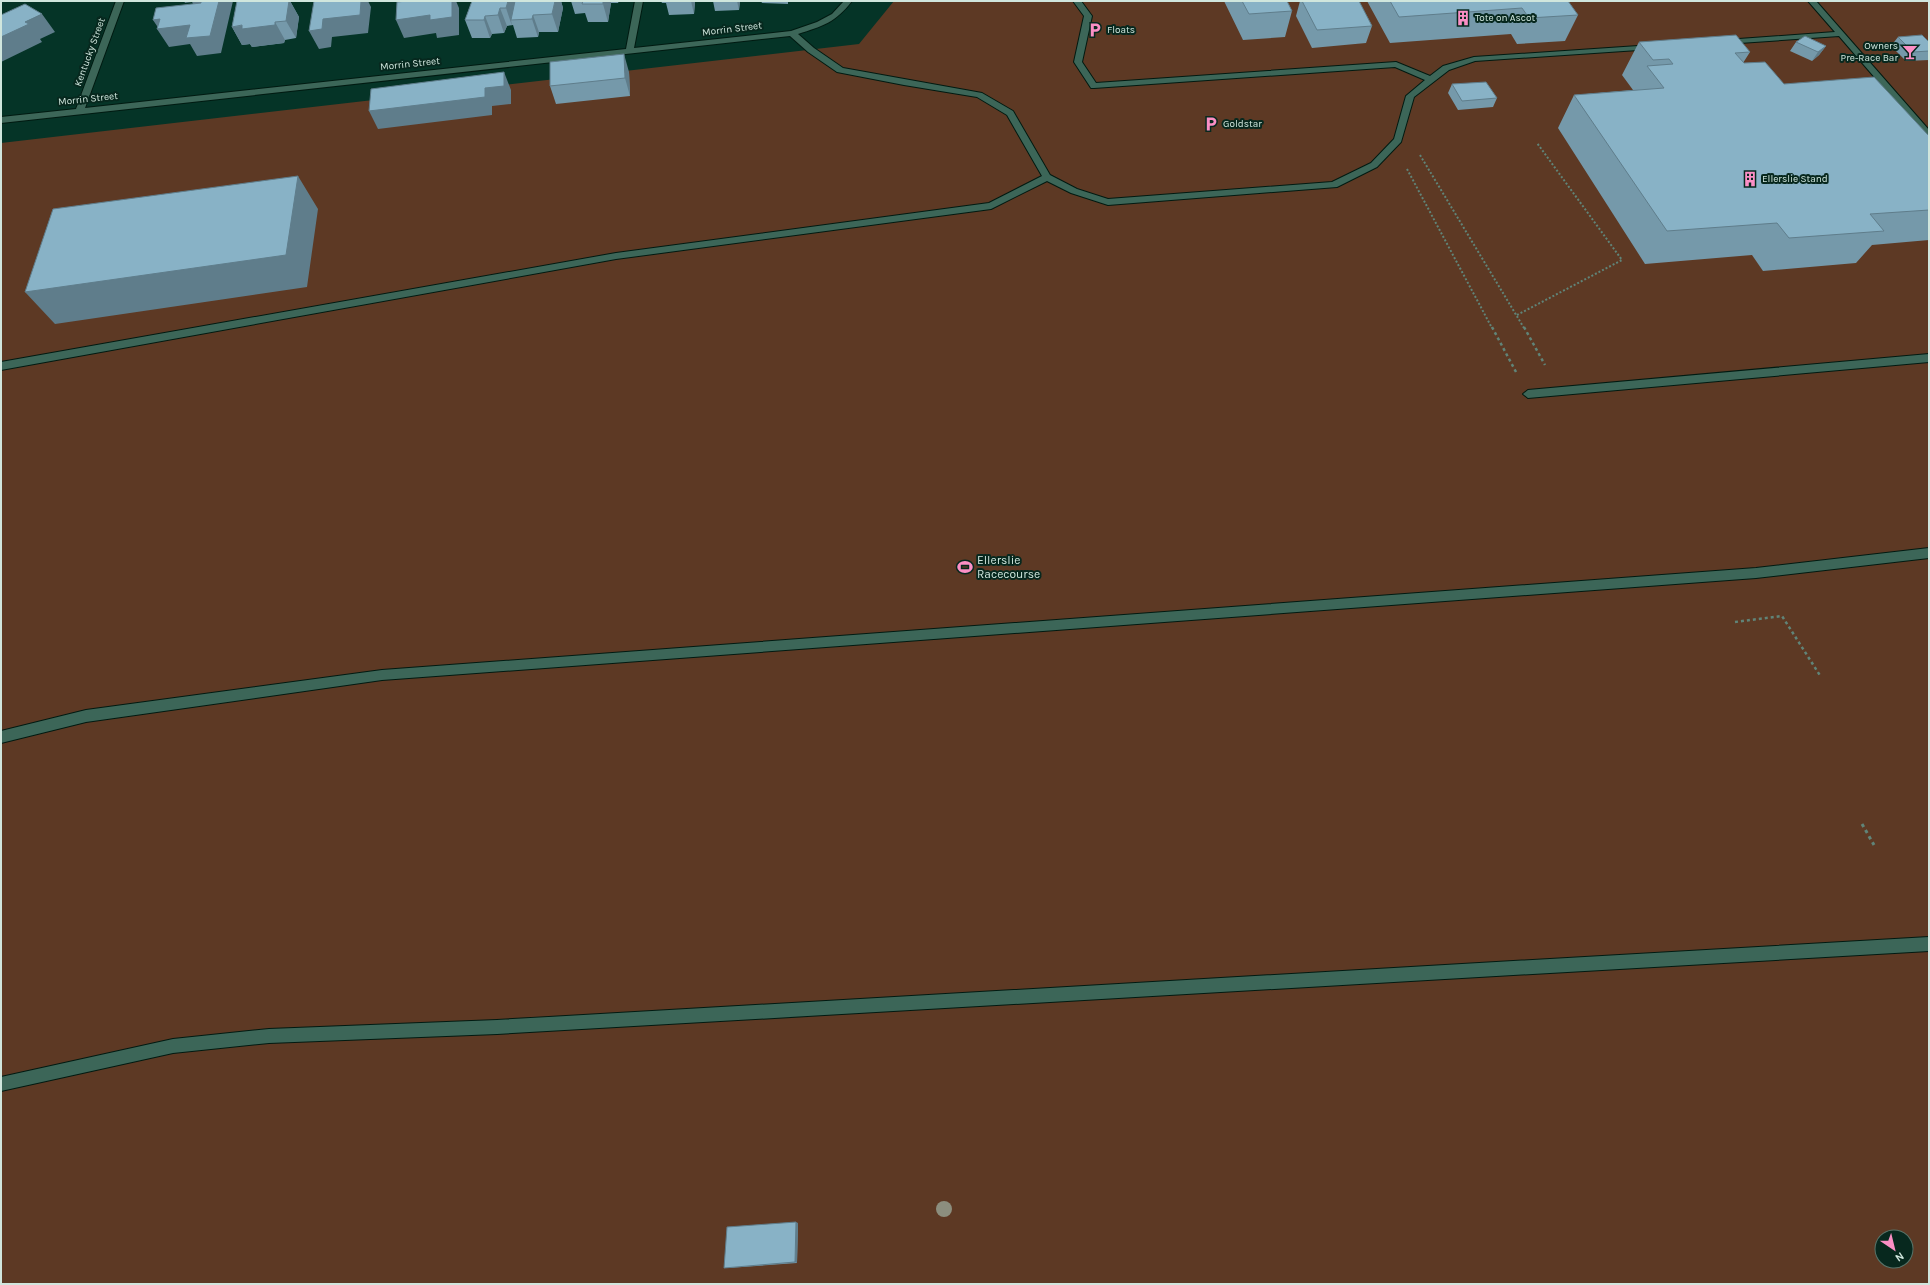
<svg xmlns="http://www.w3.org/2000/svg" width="1930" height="1285" viewBox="0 0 1930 1285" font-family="Karla,sans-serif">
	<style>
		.green { fill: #5d3924; fill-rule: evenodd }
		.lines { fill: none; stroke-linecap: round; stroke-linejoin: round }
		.minor-casing { stroke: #001a11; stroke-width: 2 }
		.path-far2 { stroke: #608478; stroke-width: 2; stroke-dasharray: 2 2; stroke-linecap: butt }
		.path-far1 { stroke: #608478; stroke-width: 2.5; stroke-dasharray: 3 3; stroke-linecap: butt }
		.path { stroke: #608478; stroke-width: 3; stroke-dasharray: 3.5 3.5; stroke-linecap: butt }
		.minor { fill: #3c6658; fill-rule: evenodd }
		.tree { fill: #8c8e7e }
		.wall { fill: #7599aa }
		.shaded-wall { fill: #5f7d8b }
		.building { fill: #88b2c6; stroke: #5f7d8b }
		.labels { text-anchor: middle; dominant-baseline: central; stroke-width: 4; stroke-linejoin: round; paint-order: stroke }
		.far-poi-label { font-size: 10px; fill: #d0e6dd; stroke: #07281e; text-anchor: start }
		.far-street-label { font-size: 10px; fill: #d0e6dd; stroke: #07281e }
		.poi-label { font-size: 12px; fill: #d0e6dd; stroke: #07281e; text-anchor: start }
	</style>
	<rect width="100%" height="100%" fill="#053427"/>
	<path class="green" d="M894,1H1929V1284H1V143L859,44ZM1882,1237H1906V1261H1882Z"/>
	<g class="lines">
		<g class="minor-casing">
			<path id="minor" d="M116,1H124L85,108L626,49L635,1H643L634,48L791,31L817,22L832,14L844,1H852C835,23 823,26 798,34L814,48L843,68L982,93L1013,111L1050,175L1077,189L1108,199L1332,182L1371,163L1394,139L1406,96L1425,80L1395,67L1094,88H1091L1074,62L1084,16L1073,1H1081L1092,16L1082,62L1096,83L1396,62L1430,76L1443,66L1474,57L1653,45L1657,47L1653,49L1475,61L1449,70L1414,97L1401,142L1377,167L1337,187L1108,205L1071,193L1047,181L991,209L616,259L1,370V362L616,253L989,203L1042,176L1007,115L977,97L904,85L837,72L808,52L790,36L1,123V117L76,109Z
				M1808,1H1816L1929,130V138L1926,137L1839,36L1725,44L1721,42L1725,40L1835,32Z
				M1929,354V362L1528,398L1523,394L1528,390Z
				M1929,548V558L1756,578L382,680L86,722L1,743V731L86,710L382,670L1756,568Z
				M1929,937V951L497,1034L269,1043L173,1053L1,1091V1077L173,1039L269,1029L497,1020Z"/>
		</g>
		<path class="path-far2" d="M1420,155L1524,328
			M1407,169L1492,328
			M1517,315L1622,260L1537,143"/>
		<path class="path-far1" d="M1492,327L1516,372
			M1524,327L1545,365
			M1735,622L1782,616L1821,677"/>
		<path class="path" d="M1862,824L1874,845"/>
		<use href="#minor" class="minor"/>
	</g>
	<circle class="tree" cx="944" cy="1209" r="8"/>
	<path class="wall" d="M237,1H290L299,17L296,38L285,40L284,43L252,47L250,44L242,45L232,27Z
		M472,1H561L563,8L558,32H539L538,37L517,38L513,25L507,26L504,33L492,34L490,38H472L465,20Z
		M571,1H619L618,3H611L608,22H588L585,13L575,14Z
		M661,1H703V2H695L694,14L669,15L666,3H662Z
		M713,1H740L739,10L715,11Z
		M761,1H788V4L762,3Z
		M1224,1H1287L1292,11L1285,37L1243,40Z
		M1300,1H1359L1372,26L1366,43L1312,48L1296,16Z
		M1367,1H1568L1578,15L1565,41L1517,44L1511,34L1390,43Z
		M1898,37L1929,42V60L1906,61L1891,46Z
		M1639,42L1750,52L1743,63L1784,84L1929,136V240L1872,245L1856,263L1763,271L1752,255L1645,264L1558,128L1574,95L1633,90L1622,75Z
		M1796,42L1826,46L1819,55L1812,61L1790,51Z
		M629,72L630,96L556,104L550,86Z
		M1452,84L1497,98L1493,107L1458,110L1448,93Z
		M798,1223L797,1263L728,1268H724Z"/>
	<path class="shaded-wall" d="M184,1H204L201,16L192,2L185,3Z
		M219,1H233L221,53L197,56L190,44L169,47L157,29H159L153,20L160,19L190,25Z
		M285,1H290L299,17L296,38L286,21Z
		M361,1H368L371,7L368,33L332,37L331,47L319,49L309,31L323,19Z
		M452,1H456L459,8V35L437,38L436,33L404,38L396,20Z
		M508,1H516L511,20L512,26L506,8Z
		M555,1H561L563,8L558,32L552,14Z
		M603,1H611V3L608,22L603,4Z
		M691,1H695L694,14Z
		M737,1H740L739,10Z
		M500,8L507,26L504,33L498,15Z
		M42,14L55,32L40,39L42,42L1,62V37L25,22Z
		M533,15L539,32L538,37L532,19Z
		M485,16L492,34L490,38L484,20Z
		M275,22L285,40L284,43L252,47L250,44L242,45L232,27Z
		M1826,46L1819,55L1812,61L1818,52Z
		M624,54L629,72L630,96L625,78Z
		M504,72L511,90V104L492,106V115L378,129L369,111L485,88Z
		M298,176L318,209L307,287L55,324L25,292Z
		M796,1222L798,1223L797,1263L795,1262Z"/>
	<path class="building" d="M201,1H219L210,36L186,38L190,25L157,29L160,19L153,20L156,8L201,3Z
		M237,1H289L286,21L275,22V25L242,29V25L232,27Z
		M314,1H361L360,15L323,19L322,29L309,31Z
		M407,1H452V17L430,20V15L396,20L397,2Z
		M472,1H508L506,8H500L498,15L485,16L484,20H465Z
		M515,1H555L552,14L533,15L532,19L511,20Z
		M583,1H603V4H582Z
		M1242,1H1287L1292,11L1249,14Z
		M1302,1H1359L1372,26L1317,30Z
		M1390,1H1568L1578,15L1529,18L1522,8L1399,17Z
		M25,4L42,14L25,22L29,24L1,37V15Z
		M1736,35L1750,52L1735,53L1744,63L1765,62L1784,84L1874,77L1929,136V210L1870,214L1884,231L1789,238L1777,223L1667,231L1574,95L1664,88L1647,66L1673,64L1669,59L1653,60L1639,42Z
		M1922,35L1929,42V51L1913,52L1898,37Z
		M1805,36L1826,46L1818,52L1796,42Z
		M624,54L625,78L550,86V62Z
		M504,72V86L485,88V97L369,111L371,89Z
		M1486,82L1497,98L1462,101L1452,84Z
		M298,176L286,255L25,292L53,209Z
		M796,1222L795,1262L724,1268L727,1227Z"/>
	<defs>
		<g id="building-bare" transform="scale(1.2)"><path d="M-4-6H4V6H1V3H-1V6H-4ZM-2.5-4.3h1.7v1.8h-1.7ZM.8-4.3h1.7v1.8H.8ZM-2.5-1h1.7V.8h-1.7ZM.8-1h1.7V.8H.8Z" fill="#fb8fc5" stroke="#07281e" stroke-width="2.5" paint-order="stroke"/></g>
		<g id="parking-bare" transform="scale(1.2)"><path d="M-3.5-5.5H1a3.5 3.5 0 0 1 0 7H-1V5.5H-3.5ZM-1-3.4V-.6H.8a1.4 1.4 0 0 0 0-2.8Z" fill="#fb8fc5" stroke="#07281e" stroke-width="2.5" paint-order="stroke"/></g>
		<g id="bar-bare" transform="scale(1.2)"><path d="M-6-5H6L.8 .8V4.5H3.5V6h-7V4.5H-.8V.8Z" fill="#fb8fc5" stroke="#07281e" stroke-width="2.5" paint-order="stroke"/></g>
		<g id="stadium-bare" transform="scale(1.2)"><path d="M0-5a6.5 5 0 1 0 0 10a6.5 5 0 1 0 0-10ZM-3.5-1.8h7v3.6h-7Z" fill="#fb8fc5" stroke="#07281e" stroke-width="2.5" paint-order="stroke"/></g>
	</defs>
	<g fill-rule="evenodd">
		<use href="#building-bare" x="1463" y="18"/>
		<use href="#parking-bare" x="1095" y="30"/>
		<use href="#bar-bare" x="1910" y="52"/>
		<use href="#parking-bare" x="1211" y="124"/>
		<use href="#building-bare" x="1750" y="179"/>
		<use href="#stadium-bare" x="965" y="567"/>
	</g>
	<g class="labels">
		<g class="far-poi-label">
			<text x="1475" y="18">Tote on Ascot</text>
			<text x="1107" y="30">Floats</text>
			<text x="1898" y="46" text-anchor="end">Owners<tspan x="1898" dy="12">Pre-Race Bar</tspan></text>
			<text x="1223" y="124">Goldstar</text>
			<text x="1762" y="179">Ellerslie Stand</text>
		</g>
		<g class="far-street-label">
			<text transform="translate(732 29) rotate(-7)">Morrin Street</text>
			<text transform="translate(90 52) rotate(-70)">Kentucky Street</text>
			<text transform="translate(410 64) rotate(-6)">Morrin Street</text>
			<text transform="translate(88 99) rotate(-6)">Morrin Street</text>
		</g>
		<g class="poi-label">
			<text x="977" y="560">Ellerslie<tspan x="977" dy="14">Racecourse</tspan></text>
		</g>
	</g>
	<rect width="1930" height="1285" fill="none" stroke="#d0e6dd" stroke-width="4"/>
	<g transform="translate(1894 1249) rotate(145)"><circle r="19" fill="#07281e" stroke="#57746a"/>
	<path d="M0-3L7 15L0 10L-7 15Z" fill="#fb8fc5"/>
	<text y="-6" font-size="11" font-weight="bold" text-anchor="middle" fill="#d0e6dd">N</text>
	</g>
</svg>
